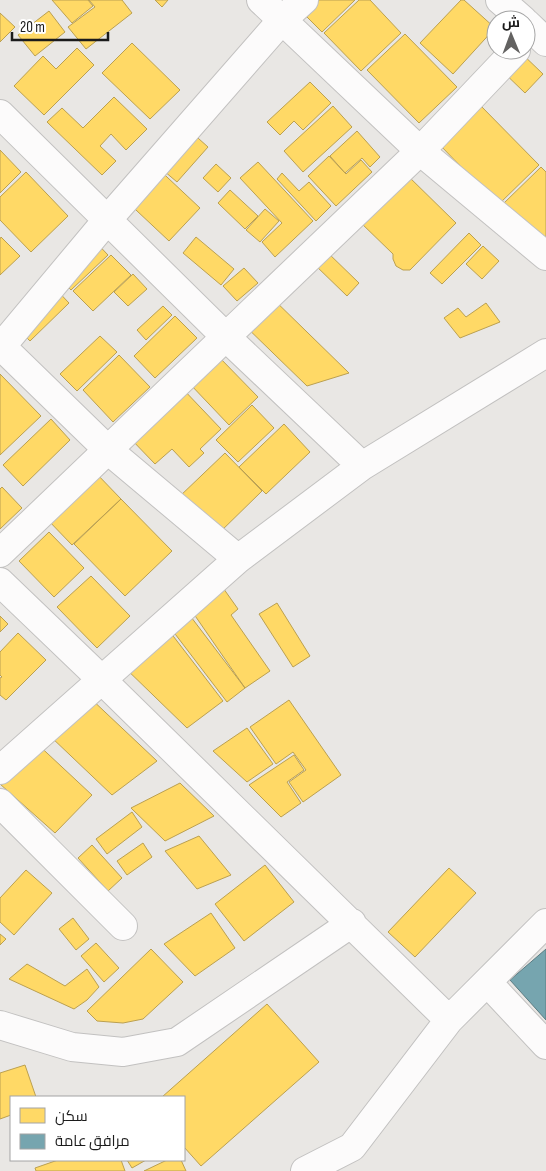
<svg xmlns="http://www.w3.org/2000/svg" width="546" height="1171" viewBox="0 0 546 1171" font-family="'Sofia Sans Condensed',Cairo,sans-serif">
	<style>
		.homes { fill: #ffd966; stroke: #bba050 }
		.public { fill: #76a5af; stroke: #5b7c83 }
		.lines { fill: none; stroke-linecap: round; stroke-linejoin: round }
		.minor-casing { stroke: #c2c1c0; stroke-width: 30 }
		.minor { stroke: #fcfbfb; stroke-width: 28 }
	</style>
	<rect width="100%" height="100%" fill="#e9e7e4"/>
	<path class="homes" d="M52,0H88L93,6L72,23Z
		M89,0H122L132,13L86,49L68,27L95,7Z
		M155,0H168L162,7Z
		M302,0H355L322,32L296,6Z
		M359,0H370L401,33L361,71L324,33Z
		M461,0H464L495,28L453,74L420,43Z
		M49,11L65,32L35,56L18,35Z
		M0,13L15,27L0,42Z
		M405,34L457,87L419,123L367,70Z
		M132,43L180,90L150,119L102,73Z
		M77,48L94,65L44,115L14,86L43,56L56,69Z
		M518,50L543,74L525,93L496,65Z
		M310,82L331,103L303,130L294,121L280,135L267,122Z
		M114,97L147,129L126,150L111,134L100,146L116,161L102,175L47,122L62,108L83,128Z
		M479,104L539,165L498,205L438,143Z
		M333,106L352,127L303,172L284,151Z
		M189,130L208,147L177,182L157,165Z
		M357,131L380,157L370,167L362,158L345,173L330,156Z
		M0,150L21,172L0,193Z
		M329,156L346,174L361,160L372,172L336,206L308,176Z
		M151,162L200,208L169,241L120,195Z
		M258,162L313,221L275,257L262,242L282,223L240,178Z
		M216,164L231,178L218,192L203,178Z
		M541,167L546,172V248L503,204Z
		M26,172L68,216L31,252L0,220V197Z
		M282,173L299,191L309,182L331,206L316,221L277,179Z
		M405,173L456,223L410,270H403L396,266L393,259V254L359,221Z
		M230,190L258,216L245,229L218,203Z
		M265,209L279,221L260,242L246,230Z
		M469,233L481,245L442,284L430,273Z
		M90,236L108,255L71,290L53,272Z
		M1,237L20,256L0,275V239Z
		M196,237L234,269L221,285L183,253Z
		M483,246L499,261L482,279L466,264Z
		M326,251L359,283L347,296L314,264Z
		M111,255L131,275L93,311L73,291Z
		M244,268L258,283L237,301L223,286Z
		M133,274L147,289L128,306L114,292Z
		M51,284L69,303L30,341L11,322Z
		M266,292L349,373L307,386L238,319Z
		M486,303L500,322L460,338L444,318L458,308L466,317Z
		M163,306L172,315L146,340L137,330Z
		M175,316L197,338L155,378L134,356Z
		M100,336L117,352L77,391L60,374Z
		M119,355L150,387L113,422L83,390Z
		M218,356L258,397L229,425L189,383Z
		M0,374L41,416L0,455Z
		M181,387L221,429L200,449L204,453L189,467L172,449L155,464L129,437Z
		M252,405L274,428L238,462L216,440Z
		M51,419L70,440L23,486L3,465Z
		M284,424L310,452L266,494L239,467Z
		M225,453L262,491L216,536L179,497Z
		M94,471L121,499L72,545L46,518Z
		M2,487L22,508L0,529V489Z
		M121,499L172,551L125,596L74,544Z
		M49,532L84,568L54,597L19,561Z
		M91,576L130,616L97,648L57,607Z
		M221,585L238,609L231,615L270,671L245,688L189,607Z
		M277,603L310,656L293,667L259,614Z
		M188,613L245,688L227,702L169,626Z
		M0,616L8,624L0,632Z
		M167,628L223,701L187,728L120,663Z
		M18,633L46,660L6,700L0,695V678L2,677L0,675V652Z
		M88,696L157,761L112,795L50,736Z
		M289,700L341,775L303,802L289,782L306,770L293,752L276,764L250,727Z
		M247,728L273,764L247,782L213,751Z
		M32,739L92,795L55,833L0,784V761Z
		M294,755L304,770L287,782L301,803L281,817L249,785Z
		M180,783L214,816L165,841L131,808Z
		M132,812L142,827L107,854L96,839Z
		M199,836L231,875L197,889L165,851Z
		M143,843L152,857L127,875L117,861Z
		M92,845L122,878L108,891L78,858Z
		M265,865L294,902L244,941L215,904Z
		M449,868L476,893L415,957L388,932Z
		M26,870L52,893L14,935L0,922V898Z
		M211,913L235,948L195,976L164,944Z
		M73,918L89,939L76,950L59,929Z
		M0,934L6,939L0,945Z
		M96,943L119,968L104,982L81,956Z
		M151,949L183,982L143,1019L123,1023L97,1021L87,1011Z
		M27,964L65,986L87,969L99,987L87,1000L74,1009L9,979Z
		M267,1004L319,1062L201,1166L184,1147V1097H162Z
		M25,1065L36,1097H11V1115L0,1119V1073Z
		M58,1160H121L125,1171H36L35,1168Z
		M127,1160H146L132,1168Z
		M167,1160H181L186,1171H144Z"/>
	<path class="public" d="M546,949V1020L510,980Z"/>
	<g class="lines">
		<g class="minor-casing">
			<path id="minor" d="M261,0L420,151L546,256
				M500,0L523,20
				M526,23L546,42
				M0,114L226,337L362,466
				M0,345L108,450L238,559
				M0,348L108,219L282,20L304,0
				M0,553L420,151L516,50
				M0,582L102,680L449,1020
				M0,770L238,559L362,466L546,353
				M0,803L123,926
				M487,982L546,1045
				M0,1025L72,1047L123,1052L177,1042L352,923
				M305,1171L352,1147L449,1020L546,923"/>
		</g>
		<use href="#minor" class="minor"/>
	</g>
	<rect x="10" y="1096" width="175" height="65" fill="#ffffff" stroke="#a4a4a4"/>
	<rect x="20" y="1108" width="25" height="15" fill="#ffd966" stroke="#a4a4a4"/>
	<text x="55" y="1121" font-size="15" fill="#1b1b1b">سكن</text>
	<rect x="20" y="1134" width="25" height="15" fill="#76a5af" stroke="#a4a4a4"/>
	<text x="55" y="1146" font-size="15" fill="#1b1b1b">مرافق عامة</text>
	<g transform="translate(511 35) rotate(359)"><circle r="24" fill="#ffffff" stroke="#a4a4a4"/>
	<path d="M0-4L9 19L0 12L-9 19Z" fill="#636261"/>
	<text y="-8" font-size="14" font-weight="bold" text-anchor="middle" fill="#1b1b1b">ش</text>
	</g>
	<path d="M12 32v8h96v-8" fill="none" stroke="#1b1b1b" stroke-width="2.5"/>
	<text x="20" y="32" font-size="15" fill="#1b1b1b" stroke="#ffffff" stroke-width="4" paint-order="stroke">20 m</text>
</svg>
